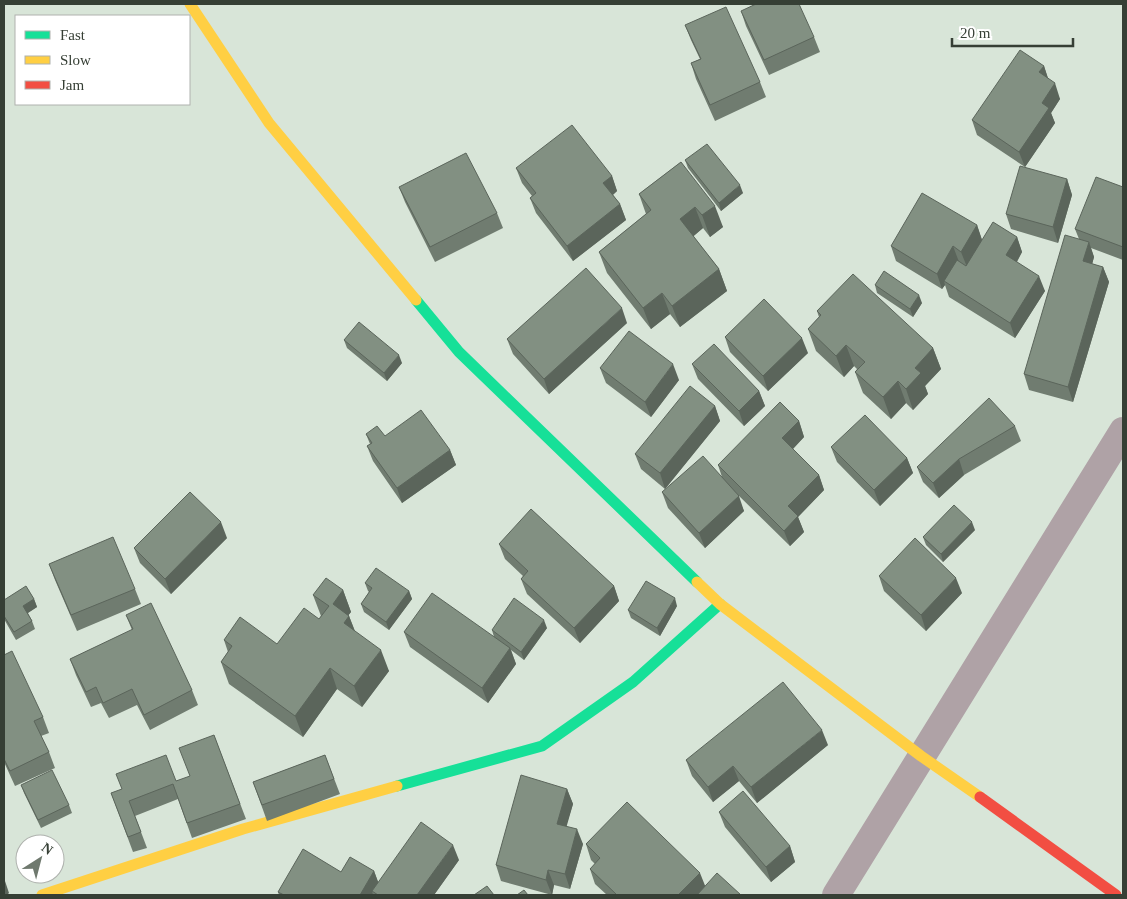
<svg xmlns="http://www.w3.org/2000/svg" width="1127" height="899" viewBox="0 0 1127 899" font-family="Georgia,serif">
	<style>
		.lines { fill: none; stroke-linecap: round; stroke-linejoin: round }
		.street { stroke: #afa2a6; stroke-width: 28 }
		.fast { stroke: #16e098; stroke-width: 11 }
		.slow { stroke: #ffcf43; stroke-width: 11 }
		.jam { stroke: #f24e42; stroke-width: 11 }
		.wall { fill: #707c70 }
		.shaded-wall { fill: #5b655b }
		.building { fill: #829082; stroke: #5b655b }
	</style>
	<rect width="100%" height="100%" fill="#d8e5d8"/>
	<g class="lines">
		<path class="street" d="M836,895L1123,431"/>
		<path class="fast" d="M416,300L459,352L697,582
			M397,786L542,746L633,682L720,604"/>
		<path class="slow" d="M190,4L269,123L416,300
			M697,582L720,604L921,756L980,797
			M42,895L243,829L397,786"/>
		<path class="jam" d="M980,797L1116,895"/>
	</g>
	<path class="wall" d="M741,11L814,37L820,52L769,75L746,26Z
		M685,25L760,82L766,97L715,121L696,79L691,63L700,59L691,40Z
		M1044,66L1048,79L1060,99L1051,113L1055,123L1025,167L977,135L972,120Z
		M685,160L743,193L721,211L688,168Z
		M681,162L723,227L710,237L703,228L693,236L719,269L727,291L680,327L670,314L651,329L607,273L599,252L646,214L639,194Z
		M516,168L612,176L617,191L613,195L620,204L626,220L573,261L536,213L530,198L532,196L522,183Z
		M1067,179L1072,195L1058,243L1011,229L1006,214Z
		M399,187L497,213L503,228L435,262L405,202Z
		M1123,187V260L1091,248L1094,257L1092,264L1103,267L1109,282L1073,402L1029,390L1024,374L1079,239L1075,229Z
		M977,225L982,240L1017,237L1022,252L1017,262L1045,291L1015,338L949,297L945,285L942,289L896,261L891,246Z
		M875,285L922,303L913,317L877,293Z
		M817,311L933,348L941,369L925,386L928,394L913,410L906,403L891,419L863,393L855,372L857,369L854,366L844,377L816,351L808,329L819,317Z
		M627,323L549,394L513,354L507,339Z
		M725,337L808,353L768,391L730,352Z
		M344,340L402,363L387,381L347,348Z
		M692,364L759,391L765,406L744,426L698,379Z
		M600,368L679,380L651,417L606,383Z
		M715,406L720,421L665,489L641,469L635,454Z
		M799,421L804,437L793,449L819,475L824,490L798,517L804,532L790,546L735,492L744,511L705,548L668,508L662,492L722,477L718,465Z
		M1015,426L1021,441L964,475L939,498L923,482L917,467Z
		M366,434L385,436L450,450L456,465L402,503L373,461L367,446L370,444Z
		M831,447L907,458L913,473L880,506L837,462Z
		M975,530L943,562L926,545L923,537Z
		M227,538L171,594L140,563L134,548Z
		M499,544L614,586L619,601L580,643L527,594L521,579L523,576L505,559Z
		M49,564L135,589L141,604L77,631L55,580Z
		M879,576L962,593L926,631L884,591Z
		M365,583L409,591L412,599L389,630L364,612L361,604L369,592L368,591Z
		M343,590L351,612L348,615L349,616L355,631L389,671L362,707L337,689L303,737L229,684L221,662L228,652L224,640L277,644L319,619L321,616L313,595Z
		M34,599L37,607L28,613L32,621L35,629L16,640L4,619V600Z
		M677,606L660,636L631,618L628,610Z
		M126,615L192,690L198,705L150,730L137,705L109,718L101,703L91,707L76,675L70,659L132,630Z
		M547,628L524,660L511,650L516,664L488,703L410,647L404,632L494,637L492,630Z
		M4,655L43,717L49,733L41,736L49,752L55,768L15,786L4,762Z
		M214,735L246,819L192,838L178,799L135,816L147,848L133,852L111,793L176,781L190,777Z
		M828,745L757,803L739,781L713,802L692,776L686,760Z
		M325,755L340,794L267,821L253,782Z
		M21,785L69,805L72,813L41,828L24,793Z
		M567,789L573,804L566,826L583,844L570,889L554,885L552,895L501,881L496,865Z
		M719,812L790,846L795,862L771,882L725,827Z
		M586,844L705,886L741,895H607L595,884L590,869L595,864L591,860Z
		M459,860L434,895H279L278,892L341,872L374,871L378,882Z"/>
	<path class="shaded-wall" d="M1044,66L1049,81L1039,72Z
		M1055,83L1060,99L1051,113L1055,123L1025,167L1019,152L1042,103Z
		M612,176L617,191L609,198L603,183Z
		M1067,179L1072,195L1058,243L1053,227Z
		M740,185L743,193L721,211L719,203Z
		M620,204L626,220L573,261L567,246Z
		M715,206L723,227L710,237L702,215Z
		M695,207L703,228L688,241L680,219Z
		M977,225L982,240L967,267L961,252Z
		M1017,237L1022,252L1012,270L1006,255Z
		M1089,242L1094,257L1089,276L1083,261Z
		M953,246L959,262L944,281L945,285L942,289L937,274Z
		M1103,267L1109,282L1073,402L1068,387Z
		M719,269L727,291L680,327L672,306Z
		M1039,276L1045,291L1015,338L1010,323Z
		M662,293L670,314L651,329L643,308Z
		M919,295L922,303L913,317L910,309Z
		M622,308L627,323L549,394L544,379Z
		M802,338L808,353L768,391L763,376Z
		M846,345L854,366L844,377L836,356Z
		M933,348L941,369L925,386L928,394L913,410L906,389L915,368Z
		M399,355L402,363L387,381L384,373Z
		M673,364L679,380L651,417L645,402Z
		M898,381L906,403L891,419L883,397Z
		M759,391L765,406L744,426L739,411Z
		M715,406L720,421L665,489L660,473Z
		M799,421L804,437L788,454L782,438Z
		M450,450L456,465L402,503L397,488Z
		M907,458L913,473L880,506L874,490Z
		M959,459L964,475L939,498L933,483Z
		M819,475L824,490L798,517L804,532L790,546L784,531L788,506Z
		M739,496L744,511L705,548L699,533Z
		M221,522L227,538L171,594L165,579Z
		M972,522L975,530L943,562L941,554Z
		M956,578L962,593L926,631L921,615Z
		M614,586L619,601L580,643L574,628Z
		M343,590L351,612L341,625L333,604Z
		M409,591L412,599L389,630L386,622Z
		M675,598L677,606L660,636L657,628Z
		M34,599L37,607L26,614L23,606Z
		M349,616L357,637L344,623Z
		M544,620L547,628L524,660L521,652Z
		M510,648L516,664L488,703L482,688Z
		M381,650L389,671L362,707L354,686Z
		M330,668L337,689L303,737L295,716Z
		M822,730L828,745L757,803L751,787Z
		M733,766L739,781L713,802L708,787Z
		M567,789L573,804L563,839L557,824Z
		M577,829L583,844L570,889L565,874Z
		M453,845L459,860L434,895H417Z
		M790,846L795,862L771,882L766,867Z
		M548,870L554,885L552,895L546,880Z
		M374,871L380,887L372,891L373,895H360Z
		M700,873L706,888L699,895H678Z
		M4,878L9,893L7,895H4Z"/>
	<path class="building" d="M756,4H799L814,37L764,60L741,11Z
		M726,7L760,82L710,105L691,63L701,59L685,25Z
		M1020,50L1044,66L1039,72L1055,83L1042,103L1049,108L1019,152L972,120Z
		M572,125L612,176L603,183L620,204L567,246L530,198L536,193L516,168Z
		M707,144L740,185L719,203L685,160Z
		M466,153L497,213L430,247L399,187Z
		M681,162L715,206L702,215L695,207L680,219L719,269L672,306L662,293L643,308L599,252L651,210L639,194Z
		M1020,166L1067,179L1053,227L1006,214Z
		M1096,177L1123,187V247L1075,229Z
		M922,193L977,225L961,252L953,246L937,274L891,246Z
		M993,222L1017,237L1006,255L1039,276L1010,323L944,281L957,260L966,266Z
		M1065,235L1089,242L1083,261L1103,267L1068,387L1024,374Z
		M586,268L622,308L544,379L507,339Z
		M884,271L919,295L910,309L875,285Z
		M853,274L933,348L915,368L921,373L906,389L898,381L883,397L855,372L865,362L846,345L836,356L808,329L821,315L817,311Z
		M764,299L802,338L763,376L725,337Z
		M359,322L399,355L384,373L344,340Z
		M629,331L673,364L645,402L600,368Z
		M714,344L759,391L739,411L692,364Z
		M690,386L715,406L660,473L635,454Z
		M989,398L1015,426L959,459L933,483L917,467Z
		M780,402L799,421L782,438L819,475L788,506L798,516L784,531L718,465Z
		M421,410L450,450L397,488L367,446L372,443L366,434L377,426L385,436Z
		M865,415L907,458L874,490L831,447Z
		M703,456L739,496L699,533L662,492Z
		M190,492L221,522L165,579L134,548Z
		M954,505L972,522L941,554L923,537Z
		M531,509L614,586L574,628L521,579L528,571L499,544Z
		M113,537L135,589L71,615L49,564Z
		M915,538L956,578L921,615L879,576Z
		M376,568L409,591L386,622L361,604L372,588L365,583Z
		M326,578L343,590L333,604L349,616L344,623L381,650L354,686L330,668L295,716L221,662L232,646L224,640L240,617L277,644L304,608L319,619L329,606L313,595Z
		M646,581L675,598L657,628L628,610Z
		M26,586L34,599L23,606L32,621L14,632L4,616V600Z
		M432,593L510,648L482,688L404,632Z
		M514,598L544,620L521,652L492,630Z
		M151,603L192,690L144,715L132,689L103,703L96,687L86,692L70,659L133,629L126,615Z
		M12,651L43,717L34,721L49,752L10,771L4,759V655Z
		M783,682L822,730L751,787L733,766L708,787L686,760Z
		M214,735L240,804L187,823L173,784L129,801L141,832L128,837L111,793L122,789L116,774L166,755L176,781L190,776L179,748Z
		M325,755L334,779L262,805L253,782Z
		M52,770L69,805L38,820L21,785Z
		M521,775L567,789L557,824L577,829L565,874L548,870L546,880L496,865Z
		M743,791L790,846L766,867L719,812Z
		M627,802L700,873L678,895H617L590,869L600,858L586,844Z
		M421,822L453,845L417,895H378L372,891Z
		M303,849L341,872L350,857L374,871L360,895H284L278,892Z
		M717,873L741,895H697Z
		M487,886L494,895H474Z
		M524,890L528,895H517Z"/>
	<rect width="1127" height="899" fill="none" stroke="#363f35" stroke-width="10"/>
	<rect x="15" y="15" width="175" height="90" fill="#ffffff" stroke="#afb2ae"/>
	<rect x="25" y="31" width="25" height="8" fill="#16e098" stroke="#afb2ae"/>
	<text x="60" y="40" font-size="15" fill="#363f35">Fast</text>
	<rect x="25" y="56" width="25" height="8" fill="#ffcf43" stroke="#afb2ae"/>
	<text x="60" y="65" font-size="15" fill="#363f35">Slow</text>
	<rect x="25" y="81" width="25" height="8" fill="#f24e42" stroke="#afb2ae"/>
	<text x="60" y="90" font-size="15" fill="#363f35">Jam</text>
	<g transform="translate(40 859) rotate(36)"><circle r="24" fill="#ffffff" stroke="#afb2ae"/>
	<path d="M0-4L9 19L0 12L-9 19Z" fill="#6f796e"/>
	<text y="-8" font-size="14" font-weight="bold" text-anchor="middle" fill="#363f35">N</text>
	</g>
	<path d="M952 38v8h121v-8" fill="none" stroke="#363f35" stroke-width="2.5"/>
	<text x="960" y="38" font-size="15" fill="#363f35" stroke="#ffffff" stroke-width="4" paint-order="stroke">20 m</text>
</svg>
